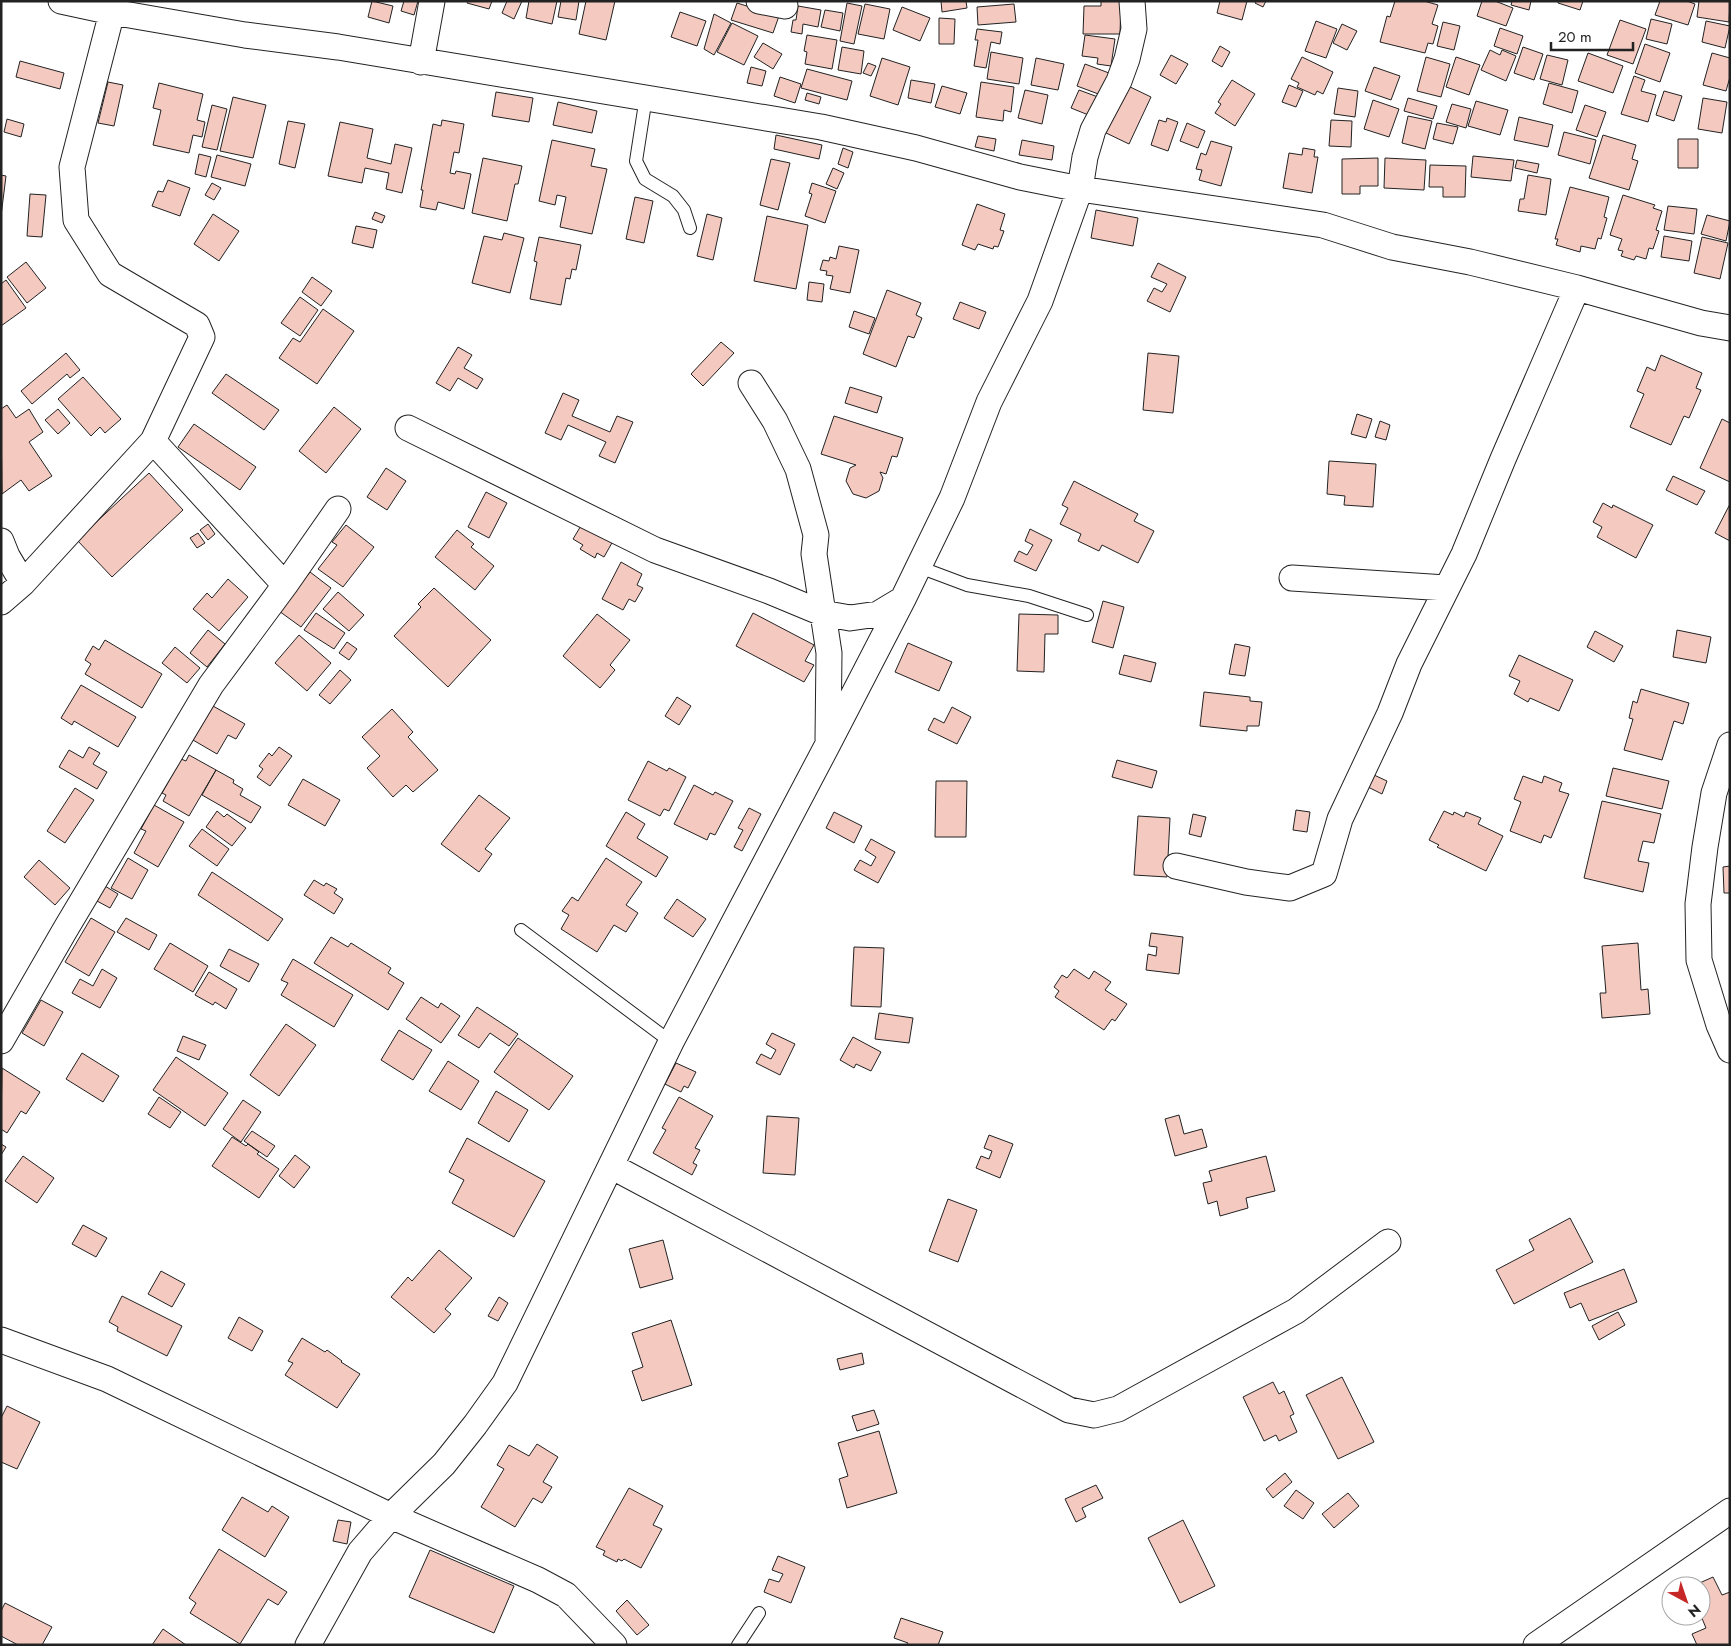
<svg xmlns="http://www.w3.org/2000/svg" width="1731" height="1646" viewBox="0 0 1731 1646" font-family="Jost,sans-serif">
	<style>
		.building { fill: #f3c9c0; stroke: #222 }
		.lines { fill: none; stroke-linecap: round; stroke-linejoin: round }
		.service-casing { stroke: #222; stroke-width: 14 }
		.minor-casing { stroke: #222; stroke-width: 27 }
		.service { stroke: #fff; stroke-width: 12 }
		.minor { stroke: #fff; stroke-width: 25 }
	</style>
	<rect width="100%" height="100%" fill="#fff"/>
	<path class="building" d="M372,1L393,6L389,23L368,17Z
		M404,1H418L414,15L401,11Z
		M468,1H492L489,9L467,3Z
		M507,1H522L514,19L502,13Z
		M529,1H557L552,24L526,18Z
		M561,1H579L576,20L558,17Z
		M586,1H615L606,40L579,34Z
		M941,1H966L967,8L942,12Z
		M1101,1H1121L1120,34H1083L1084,6H1101Z
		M1220,1H1247L1242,20L1217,13Z
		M1256,1H1266L1263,7L1255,3Z
		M1395,1H1424L1438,5L1432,24L1438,26L1433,44L1428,43L1425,53L1380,42L1387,16L1390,17Z
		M1482,1H1495L1513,8L1506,26L1477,16Z
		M1512,1H1531L1529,10L1511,5Z
		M1558,1H1583L1580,10L1558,3Z
		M1660,1H1687L1695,4L1688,25L1655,15Z
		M1699,1H1730L1729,22L1697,17Z
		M737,3L779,16L773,33L731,20Z
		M847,3L862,6L854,44L840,41Z
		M865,4L890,9L884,39L858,34Z
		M1014,4L1016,22L978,25L977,7Z
		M798,6L821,10L818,27L803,24L802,34L791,32L793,20H796Z
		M902,7L930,18L920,41L893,30Z
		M825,10L843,13L840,31L821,27Z
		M680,12L706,21L697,46L671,37Z
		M714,14L731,23L714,55L704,49Z
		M939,18L955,19L954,44H939Z
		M1651,19L1672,24L1667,44L1646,39Z
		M1620,20L1646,29L1633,64L1607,55Z
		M1316,21L1337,29L1326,58L1305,51Z
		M1706,21L1730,26L1725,48L1702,42Z
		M1443,22L1460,26L1454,50L1437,46Z
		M732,23L758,36L744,65L717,52Z
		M1342,24L1357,31L1347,50L1333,43Z
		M1500,28L1523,36L1517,54L1494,46Z
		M977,29L1002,32L1000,44L991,42L986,68L974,66L978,40H975Z
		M807,35L837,40L832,69L805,64L807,52L804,51Z
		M1085,35L1115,39L1111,66L1097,64L1098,58L1082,56Z
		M763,43L782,54L773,69L754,57Z
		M1645,44L1670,53L1660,82L1635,73Z
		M1220,46L1230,52L1222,67L1212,61Z
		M842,47L864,51L861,74L838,70Z
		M1523,47L1543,54L1534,80L1514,73Z
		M1490,50L1500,55L1502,50L1516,56L1506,81L1481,70Z
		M991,52L1023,58L1019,84L987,79Z
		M1588,53L1623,66L1613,93L1578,81Z
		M1712,53L1730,58V77L1726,91L1703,85Z
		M1171,55L1188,64L1176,84L1160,75Z
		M1547,55L1568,60L1562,85L1540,79Z
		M1302,57L1333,72L1323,94L1317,91L1315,95L1297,87L1299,83L1291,79Z
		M1426,57L1450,64L1441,97L1417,91Z
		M1456,57L1480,65L1469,95L1446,87Z
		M882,58L910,67L898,105L870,96Z
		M1036,58L1064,64L1058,90L1031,85Z
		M20,61L64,73L60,89L16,77Z
		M868,63L876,66L871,76L863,73Z
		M1085,64L1109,73L1101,95L1077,86Z
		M751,67L766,71L762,86L747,83Z
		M1374,67L1400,76L1391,100L1365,91Z
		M807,69L852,81L847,100L801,88Z
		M1634,76L1645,80L1641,91L1656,95L1648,122L1621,114Z
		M780,77L801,84L795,103L774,96Z
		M911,80L935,84L931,103L908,98Z
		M1232,80L1255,94L1235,126L1215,113L1221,104L1218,102Z
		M108,82L123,85L114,126L98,123Z
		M981,82L1014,87L1011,112L1004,110L1003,121L976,117Z
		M159,83L203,94L197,120L205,122L202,137L193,135L189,153L153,145L161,110L153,108Z
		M1549,83L1578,91L1572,113L1543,104Z
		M1124,84L1151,97L1129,144L1102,131Z
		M1289,85L1303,91L1296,107L1282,102Z
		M942,86L967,93L960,114L935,107Z
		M1338,88L1358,91L1355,117L1334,114Z
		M1025,90L1048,95L1042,124L1018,118Z
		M1079,90L1098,97L1091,116L1071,108Z
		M1664,91L1682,96L1674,121L1656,115Z
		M496,92L533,98L529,122L492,116Z
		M807,93L821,97L819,104L805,100Z
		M233,97L266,105L253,158L220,151Z
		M1408,98L1437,106L1433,119L1404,111Z
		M1703,98L1727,102L1722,133L1698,129Z
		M1373,100L1399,109L1389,137L1364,129Z
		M1476,101L1508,110L1500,135L1468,126Z
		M558,102L597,111L592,133L553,125Z
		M1452,104L1471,109L1466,128L1446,122Z
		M212,105L227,109L217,150L202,147Z
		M1585,105L1606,112L1597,137L1576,130Z
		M1408,116L1432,121L1425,149L1402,143Z
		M1519,117L1553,125L1548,147L1514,140Z
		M1167,118L1178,122L1168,151L1151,145L1159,120L1166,122Z
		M7,119L24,124L21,137L4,132Z
		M442,120L464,124L459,153L454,152L450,173L455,174L456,171L471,174L464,209L438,202L436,210L420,207L423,190H421L433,124L441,126Z
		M1331,120L1352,121L1351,147L1329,146Z
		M288,121L305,124L295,168L279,164Z
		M340,122L373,129L367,158L391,164L395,144L412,148L402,193L386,189L389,173L365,168L362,183L328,176Z
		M1187,123L1205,131L1198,148L1180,141Z
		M1437,123L1458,127L1453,144L1433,139Z
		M1564,132L1596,140L1590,164L1558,155Z
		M776,135L822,145L819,159L774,149Z
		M1603,135L1636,145L1632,159L1638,161L1629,190L1589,178Z
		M978,136L996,139L994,151L975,147Z
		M1678,139H1698V168H1678Z
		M552,140L595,149L591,166L607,169L592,234L560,227L566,197L557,195L555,205L539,201Z
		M1022,140L1054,146L1052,160L1019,155Z
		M1211,141L1232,147L1221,186L1199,180L1202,170L1196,169L1201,153L1206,155Z
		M843,148L853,152L848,168L838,164Z
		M1303,148L1315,150L1314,157H1318L1312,193L1283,188L1289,153L1302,155Z
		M199,154L211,157L206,177L195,174Z
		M217,155L251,164L245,186L211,177Z
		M1473,156L1514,160L1511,181L1471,177Z
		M483,158L522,166L518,184H515L507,221L472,213Z
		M1378,158V186H1360V194H1342V159Z
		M1385,158L1426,160L1424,190L1384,188Z
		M771,159L790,163L778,210L760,205Z
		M1517,160L1539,164L1537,173L1515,168Z
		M1430,165L1466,166L1465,197H1443V187H1429Z
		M833,168L844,173L837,189L826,184Z
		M1,175L6,176L1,216Z
		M1528,175L1551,179L1546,215L1518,211L1520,199H1524Z
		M168,180L190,188L180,216L152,206L158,191L163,192Z
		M212,183L221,188L214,200L205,195Z
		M812,183L836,191L825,223L805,216L812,194L809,193Z
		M1570,187L1609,197L1604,217L1607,218L1601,239L1598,238L1595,249L1581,246L1580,252L1556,245L1558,239H1555Z
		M30,194L46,195L42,237L27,236Z
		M1623,195L1655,205L1653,208L1662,211L1656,230L1659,231L1653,249L1649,248L1646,259L1636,256L1634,260L1621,256L1623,251L1618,250L1622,239L1610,235Z
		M635,197L653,201L644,243L626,239Z
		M977,204L1005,214L1000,230L1004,231L998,247L994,246L993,249L978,244L975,250L962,245Z
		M1668,206L1697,209L1694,234L1664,230Z
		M1096,210L1138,218L1133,246L1091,238Z
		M375,212L385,216L382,223L372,219Z
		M213,214L239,231L219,261L194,244Z
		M707,214L722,218L713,260L697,256Z
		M1707,215L1730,221L1726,241L1701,234Z
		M767,216L808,225L796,289L754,281Z
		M356,226L377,230L373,248L352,243Z
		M504,233L524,238L510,293L472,283L484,236L502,240Z
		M1664,236L1692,241L1689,261L1661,257Z
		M539,237L581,245L576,270L572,269L570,279L566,278L561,305L530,299L537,262L534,261Z
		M1702,237L1728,243L1720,279L1694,273Z
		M839,246L859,250L850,293L830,289L833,276L826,275L827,271L820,270L823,260L829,261L830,257L836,259Z
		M26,262L46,288L27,303L7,277Z
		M1158,263L1186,277L1170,312L1147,301L1154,288L1162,292L1167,284L1151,277Z
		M312,277L332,291L321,306L302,292Z
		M6,280L26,308L1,326V284Z
		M809,282L824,284L822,302L807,300Z
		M887,290L921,303L916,315L922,318L914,338L908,336L896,367L863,354Z
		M300,297L318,310L300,336L281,323Z
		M960,302L986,312L979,329L953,319Z
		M323,309L354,331L317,384L279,358L293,338L300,342Z
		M854,311L875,318L869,334L849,327Z
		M721,342L734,353L703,386L691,374Z
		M458,347L472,355L464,368L483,379L477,389L458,378L450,391L436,383Z
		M66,353L80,370L70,378L67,374L32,404L21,391Z
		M1148,353L1179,356L1173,413L1143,410Z
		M1661,355L1702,373L1696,388L1701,390L1689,418L1684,416L1671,445L1630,427L1644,394L1637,391L1647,367L1655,371Z
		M226,374L279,410L264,430L212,393Z
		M83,377L121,419L105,433L100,427L91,436L58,399Z
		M850,387L882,397L877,413L845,403Z
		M563,393L579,400L572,416L610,432L617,416L633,422L615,463L599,456L606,442L568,425L561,440L545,433Z
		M7,405L16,418L29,409L43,432L29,442L52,476L29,491L21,480L2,494L1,409Z
		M334,407L361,429L326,473L299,451Z
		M58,409L70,423L58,434L45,420Z
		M1357,414L1372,419L1366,438L1351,434Z
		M834,416L903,438L897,457L892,456L886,474L880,472L883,478L879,491L866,498L853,494L846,481L850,468L856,465L821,454Z
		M1722,419L1730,423V482L1700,468Z
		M1380,421L1390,425L1386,440L1375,437Z
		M194,424L256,467L240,490L178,447Z
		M1329,461L1376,464L1373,507L1344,505L1345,496L1327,494Z
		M386,468L406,481L387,510L367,497Z
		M149,473L183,510L112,577L77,540Z
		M1673,476L1705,491L1697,505L1666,490Z
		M1074,481L1138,514L1134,521L1154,531L1138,563L1102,545L1099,551L1078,541L1081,534L1060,524L1068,508L1062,505Z
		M486,492L507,503L489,538L468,527Z
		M1603,503L1612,508L1613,505L1653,525L1636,558L1597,537L1602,527L1593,522Z
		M1730,504V541L1715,533Z
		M208,524L215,534L208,540L200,530Z
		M582,524L613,541L604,557L597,553L595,558L580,549L583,545L573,539Z
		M346,525L374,547L343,587L318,569L337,545L332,542Z
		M1030,529L1052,540L1036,571L1014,561L1019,551L1027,555L1033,545L1025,541Z
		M457,530L474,544L471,547L494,566L475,590L435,557Z
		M198,533L205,543L197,548L190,538Z
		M621,562L642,574L637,585L643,588L635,602L629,599L623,610L602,599Z
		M310,572L331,588L301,627L279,611Z
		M228,579L248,597L219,631L193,609L207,593L212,598Z
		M434,588L491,640L448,687L394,636L421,607L418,604Z
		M338,592L364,615L349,631L323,609Z
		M1103,601L1124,607L1113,648L1092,642Z
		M316,613L345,633L334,649L304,630Z
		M753,613L814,645L805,661L814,665L804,682L736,646Z
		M597,614L630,640L610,665L615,670L600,688L563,656Z
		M1019,614L1058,615V634H1045L1044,672L1017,671Z
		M208,630L225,644L207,667L190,653Z
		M1677,630L1711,637L1706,663L1673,657Z
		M1595,631L1623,646L1614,662L1587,647Z
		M299,635L331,663L307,691L275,663Z
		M105,640L162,674L142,708L85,674L91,664L85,660L93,646L99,650Z
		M347,642L357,649L349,660L339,653Z
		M908,643L952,662L939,691L895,672Z
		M1235,644L1250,647L1245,676L1229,674Z
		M175,647L200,668L187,683L162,663Z
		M1124,655L1156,663L1151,682L1119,674Z
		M1519,655L1573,680L1559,711L1530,698L1528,702L1514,694L1520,681L1509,676Z
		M340,670L351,680L330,704L319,695Z
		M81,685L136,717L118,747L74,721L72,725L61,718Z
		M1641,689L1689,703L1683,724L1674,721L1662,760L1624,750L1633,719L1629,718L1633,701L1637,703Z
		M1204,692L1250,697V701L1262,702L1259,726H1247V731L1200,726Z
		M677,697L691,706L679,725L665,716Z
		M213,706L245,724L236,739L228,735L217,754L193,740Z
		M952,707L971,717L957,744L928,730L934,718L944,723Z
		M392,709L413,732L408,737L438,770L413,792L406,785L393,797L367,768L380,756L362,737Z
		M89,747L100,753L93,764L107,772L97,789L59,767L69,750L83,758Z
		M279,747L292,756L270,786L257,777L263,769L259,766L269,753L272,756Z
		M189,755L216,770L189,816L163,801L166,795L162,793L181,759L186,761Z
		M1117,760L1157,771L1152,788L1112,777Z
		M648,761L667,771L669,768L686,777L669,811L664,809L660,816L628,800Z
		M1613,768L1669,781L1662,809L1606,796Z
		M216,770L234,780L233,783L243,789L240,795L261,807L251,823L202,795Z
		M1374,775L1387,781L1382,794L1368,787Z
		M1523,776L1542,783L1544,776L1562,783L1559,791L1569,794L1551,838L1544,835L1541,843L1510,831L1521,802L1514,799Z
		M303,779L340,800L325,826L288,805Z
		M936,781H967L966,837H935Z
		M694,785L713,795L715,792L733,801L715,835L710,833L707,840L674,824Z
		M75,788L94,800L65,843L47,831Z
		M479,795L510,818L485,849L492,854L479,872L441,844Z
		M1602,801L1661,814L1654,843L1643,841L1638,861L1649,863L1643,892L1584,878Z
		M154,805L184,822L158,867L134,853L146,831L141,829Z
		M749,808L761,814L742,851L734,847L743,830L738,828Z
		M1296,810L1310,812L1307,832L1293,830Z
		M217,811L224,817L227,814L246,828L232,846L206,827Z
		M1444,811L1453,815L1454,812L1464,817L1466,812L1481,818L1478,824L1503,836L1486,871L1437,847L1439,845L1429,840Z
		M626,812L645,824L637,838L668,857L656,877L606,846Z
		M834,812L862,826L854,843L826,828Z
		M1193,814L1206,817L1201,837L1189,834Z
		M1138,816L1170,818L1167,877L1134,875Z
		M202,829L229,849L217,866L189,846Z
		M871,839L895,852L878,883L854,870L860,860L871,866L876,857L865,850Z
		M128,858L148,870L132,899L111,888Z
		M606,858L642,882L626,905L638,913L626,932L614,925L597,952L561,929L569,915L562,911L572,897L578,901Z
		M39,860L70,888L55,905L24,877Z
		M1730,866V893H1724L1723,867Z
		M212,872L283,919L268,941L198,895Z
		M314,880L324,886L326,883L337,889L334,893L343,899L334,914L304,895Z
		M105,886L118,894L110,908L97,901Z
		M677,899L706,919L693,937L664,918Z
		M91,918L115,932L89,976L65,962Z
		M126,918L157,935L149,950L117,932Z
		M1151,933L1183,937L1179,974L1146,970L1148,954L1156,956L1157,947L1149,946Z
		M331,937L348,947L351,943L391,968L388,973L404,983L388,1010L314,963Z
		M170,943L208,966L193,992L154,969Z
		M1638,943L1641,990L1648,989L1650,1014L1602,1018L1600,993H1606L1602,946Z
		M854,947L884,948L881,1007L851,1006Z
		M229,949L259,964L249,982L220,966Z
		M293,959L353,995L334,1027L281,995L288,983L281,980Z
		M102,969L117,978L100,1008L72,993L80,979L93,986Z
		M1074,969L1089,979L1094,971L1111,982L1105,990L1127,1004L1115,1021L1112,1019L1104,1030L1055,997L1059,991L1054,987L1062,975L1067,978Z
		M209,972L237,989L226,1009L215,1002L213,1005L195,995Z
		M421,997L438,1008L441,1003L460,1016L441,1043L406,1019Z
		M41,1000L63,1012L44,1046L22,1033Z
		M477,1007L518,1034L509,1046L490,1033L479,1048L458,1035Z
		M879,1013L913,1018L909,1043L875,1039Z
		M286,1024L316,1045L279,1096L250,1075Z
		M399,1030L432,1050L413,1080L381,1060Z
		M772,1033L795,1044L780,1075L756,1063L761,1054L771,1059L776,1050L766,1044Z
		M183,1036L206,1045L199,1060L177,1051Z
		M853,1037L881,1052L871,1071L856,1064L854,1068L840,1060Z
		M518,1038L573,1076L549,1110L494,1072Z
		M82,1053L119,1076L103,1102L66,1079Z
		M176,1057L228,1093L205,1126L153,1090Z
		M448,1061L479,1081L461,1110L429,1091Z
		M676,1063L696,1072L688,1088L684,1086L681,1092L665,1084Z
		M2,1068L40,1092L26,1114L21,1111L7,1133L1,1129Z
		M496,1091L528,1110L509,1142L478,1123Z
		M159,1097L181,1112L170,1128L148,1114Z
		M679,1097L713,1116L695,1148L700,1150L693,1163L697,1165L692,1175L653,1153L666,1130L662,1128Z
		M243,1100L261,1112L241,1142L223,1129Z
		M1179,1115L1184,1134L1202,1129L1207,1147L1175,1156L1165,1119Z
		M767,1116L799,1118L795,1175L763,1173Z
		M252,1131L275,1146L267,1157L244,1141Z
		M989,1135L1013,1144L1000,1178L976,1168L981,1156L989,1159L992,1151L984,1148Z
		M232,1137L246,1146L248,1144L259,1152L257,1154L279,1169L259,1198L212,1166Z
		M467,1138L545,1181L514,1237L452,1203L464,1180L449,1172Z
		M1,1144L6,1147L1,1155Z
		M295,1155L310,1167L294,1188L279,1176Z
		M23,1156L54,1178L37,1203L5,1181Z
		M1266,1156L1275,1191L1246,1198L1248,1208L1220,1216L1217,1201L1208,1204L1203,1183L1212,1181L1209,1171Z
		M948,1199L977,1210L958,1262L929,1251Z
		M1570,1218L1593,1262L1514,1304L1496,1270L1534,1250L1529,1240Z
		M83,1225L107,1238L96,1257L72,1244Z
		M663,1240L673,1279L640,1288L629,1249Z
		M439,1250L472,1278L445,1309L451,1314L434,1333L391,1297L408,1277L412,1281Z
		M1624,1269L1637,1302L1589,1321L1581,1303L1570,1308L1564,1293Z
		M161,1271L185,1284L172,1307L148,1294Z
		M122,1296L182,1326L167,1356L117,1331L118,1327L109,1322Z
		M499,1297L508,1303L498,1321L488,1316Z
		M1618,1312L1625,1325L1599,1340L1592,1326Z
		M239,1317L263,1331L252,1351L228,1338Z
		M671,1320L692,1385L642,1401L632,1371L643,1367L632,1333Z
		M302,1338L325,1352L327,1350L342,1361L341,1362L360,1374L337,1408L285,1375L293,1363L288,1361Z
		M862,1353L864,1364L840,1370L837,1359Z
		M1342,1377L1374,1442L1338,1459L1306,1395Z
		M1273,1382L1279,1394L1284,1391L1294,1414L1290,1416L1297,1432L1279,1441L1276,1435L1264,1441L1243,1397Z
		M7,1406L40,1422L17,1469L1,1462V1418Z
		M874,1410L879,1424L857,1431L852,1416Z
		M879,1431L897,1493L847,1508L839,1479L848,1476L838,1443Z
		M537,1444L558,1457L543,1482L552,1487L542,1503L533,1498L515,1527L481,1507L504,1469L497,1465L509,1445L529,1456Z
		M1285,1473L1292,1482L1273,1498L1266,1489Z
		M1096,1485L1103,1498L1082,1508L1086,1517L1076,1522L1065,1499Z
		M629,1488L663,1506L653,1525L662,1529L641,1568L624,1559L622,1561L618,1559L617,1562L603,1555L605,1551L596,1547Z
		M1296,1490L1314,1503L1303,1519L1284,1506Z
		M1348,1493L1359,1506L1334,1528L1322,1514Z
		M242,1497L268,1512L272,1506L289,1517L265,1557L222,1530Z
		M338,1520L351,1522L347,1544L333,1541Z
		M1183,1520L1215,1586L1180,1603L1148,1538Z
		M219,1549L287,1592L278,1605L268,1599L240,1644L190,1613L196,1603L189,1598Z
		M430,1550L514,1586L494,1633L409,1597Z
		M778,1556L805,1567L791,1603L764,1592L769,1579L779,1582L783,1574L772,1570Z
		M1713,1577L1722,1595L1730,1592V1645H1697L1692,1634L1706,1628L1701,1616V1586H1693Z
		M627,1600L649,1625L637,1635L616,1611Z
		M5,1603L52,1627L42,1645H18L1,1636V1611Z
		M901,1618L943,1632L938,1645H907L908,1643L894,1638Z
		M163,1629L186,1645H152Z"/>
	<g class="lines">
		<g class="service-casing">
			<path id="service" d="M646,97L636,161L645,179L673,196L684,210L690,228
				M919,567L967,585L1029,596L1087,615
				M521,930L671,1042
				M738,1645L759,1613"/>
		</g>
		<g class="minor-casing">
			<path id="minor" d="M61,1L112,12L245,35L338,47L821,127L916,148L1020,177L1080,189L1323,225L1392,247L1470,262L1577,288L1701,323L1730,328
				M759,1L785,6
				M421,62L432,1
				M751,383L775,421L798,469L816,535L814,554L829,653L828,739
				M408,428L655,550L769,591L822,613L850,618L878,614L903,599
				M153,441L285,585
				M1,541L7,556L23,583
				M1292,578L1446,588
				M1,602L23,583L153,441L202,337L197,325L110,274L76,220L72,167L112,12
				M1730,745L1714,793L1705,847L1698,904L1699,960L1719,1025L1730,1050
				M1176,866L1246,882L1290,888L1324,874L1340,819L1390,713L1409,664L1464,554L1503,459L1577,288
				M1,1041L65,930L211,685L285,585L338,509
				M611,1166L1069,1410L1094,1415L1118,1409L1296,1311L1388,1242
				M1,1340L107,1379L391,1516L538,1580L566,1595L614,1645
				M308,1645L360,1552L391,1516L444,1464L475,1425L505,1383L671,1042L828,744L903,599L952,498L989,402L1040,301L1080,189L1085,157L1093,130L1119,81L1127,59L1134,29L1132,1
				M1536,1645L1730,1511"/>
		</g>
		<use href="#service" class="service"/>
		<use href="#minor" class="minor"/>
	</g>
	<rect width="1731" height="1646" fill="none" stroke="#222222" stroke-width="5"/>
	<g transform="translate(1686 1601) rotate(140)"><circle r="24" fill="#ffffff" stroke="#a7a7a7"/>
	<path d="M0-4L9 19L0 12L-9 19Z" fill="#c62828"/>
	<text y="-8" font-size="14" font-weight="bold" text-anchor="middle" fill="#222222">N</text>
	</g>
	<path d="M1551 42v8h82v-8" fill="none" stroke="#222222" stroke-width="2.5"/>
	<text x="1558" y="42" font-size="15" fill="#222222" stroke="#ffffff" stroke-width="4" paint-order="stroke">20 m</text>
</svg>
